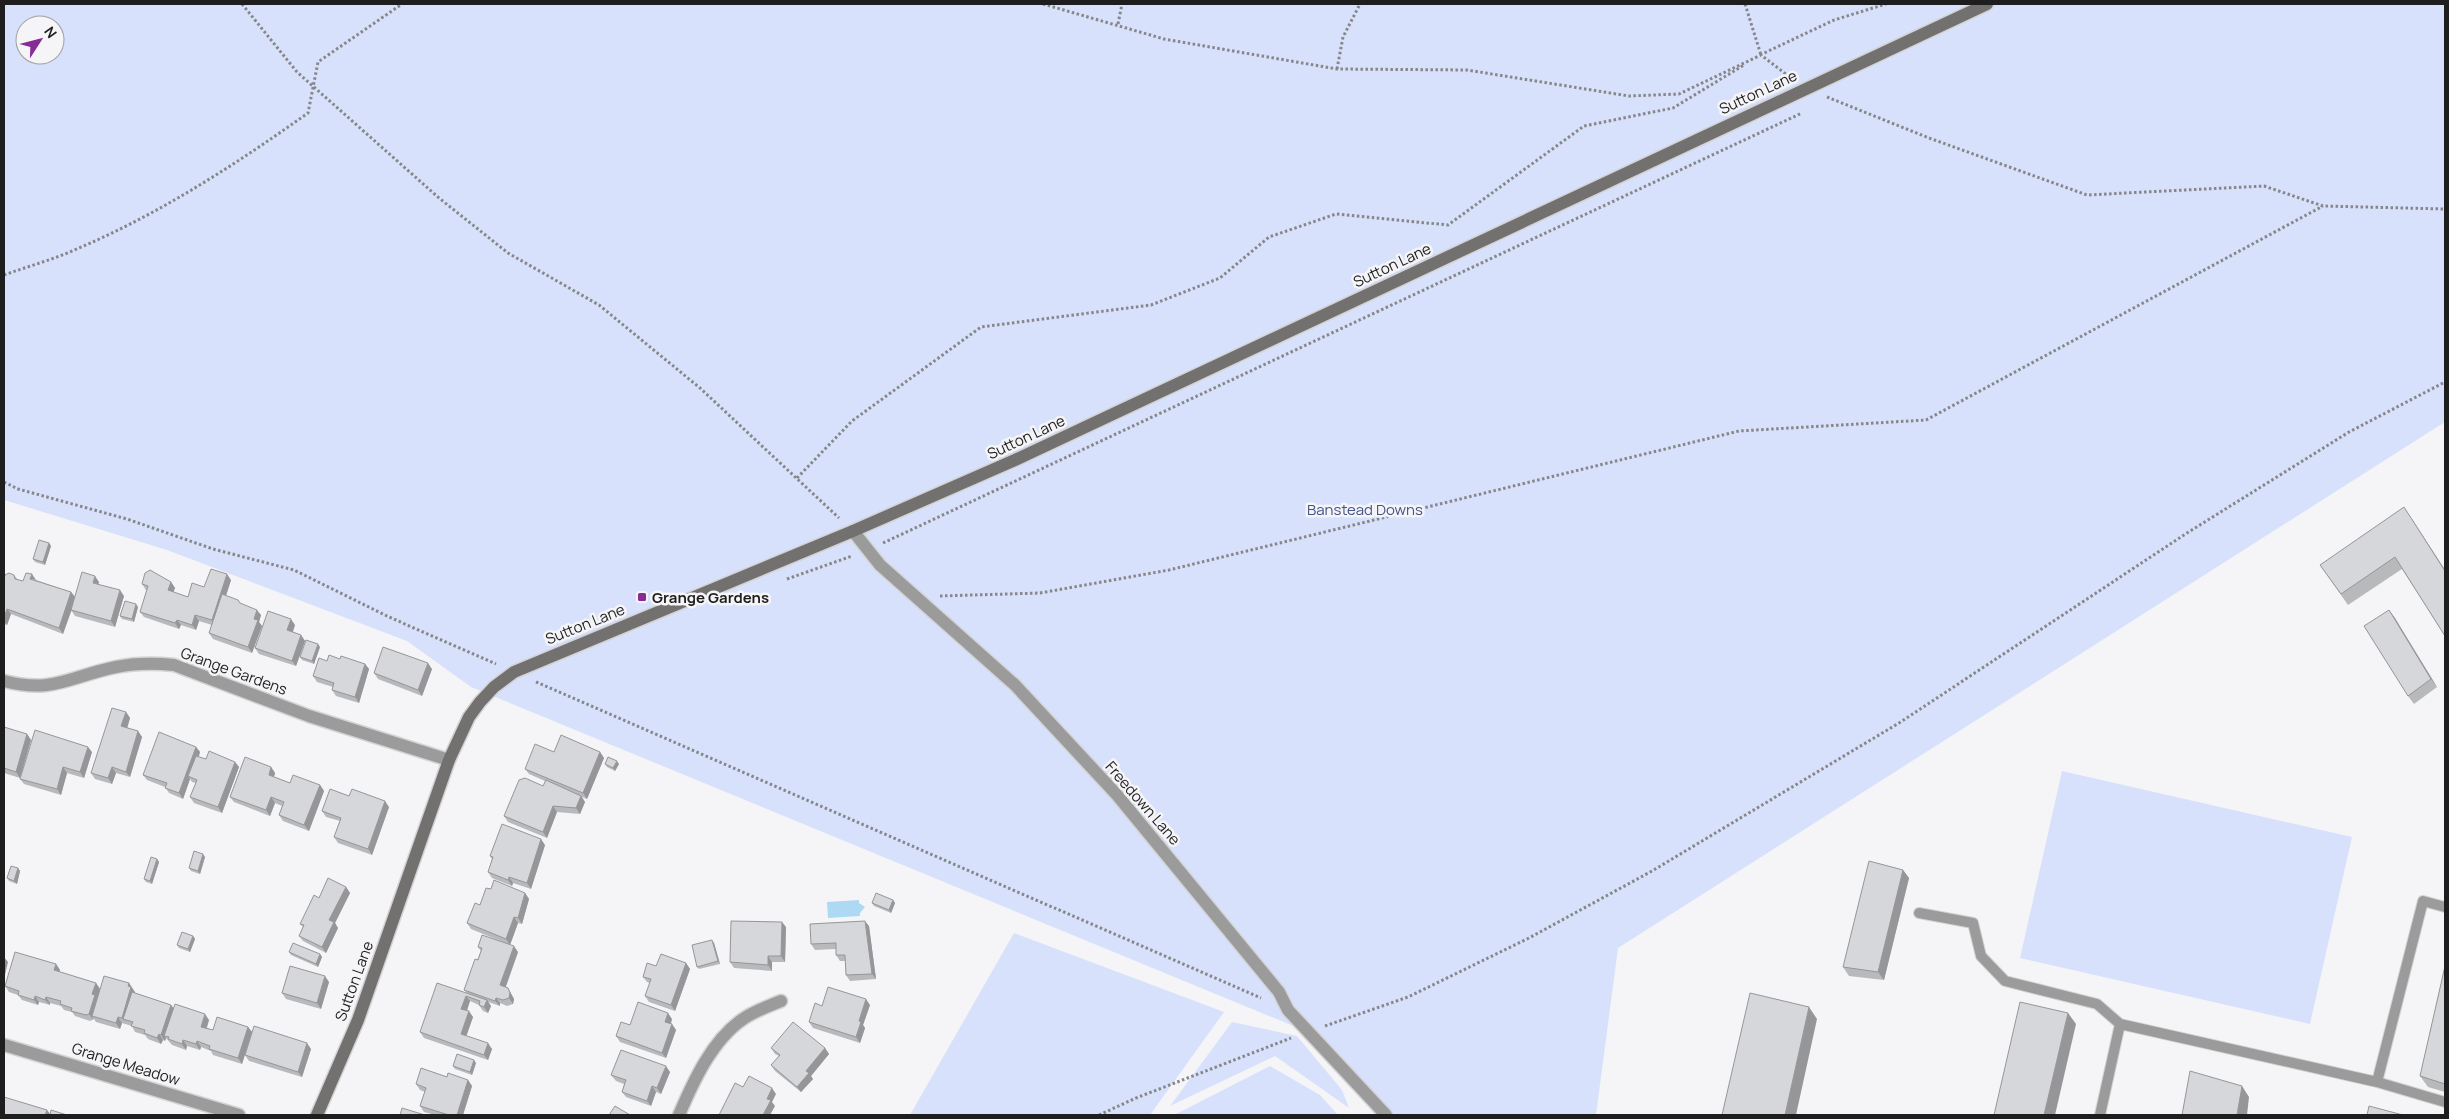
<svg xmlns="http://www.w3.org/2000/svg" width="2449" height="1119" viewBox="0 0 2449 1119" font-family="Manrope,sans-serif">
	<style>
		.green { fill: #d8e1fc; fill-rule: evenodd }
		.water { fill: #aed9f3 }
		.lines { fill: none; stroke-linecap: round; stroke-linejoin: round }
		.service-casing { stroke: #d3d3d5; stroke-width: 12 }
		.minor-casing { stroke: #d3d3d5; stroke-width: 15 }
		.secondary-casing { stroke: #d3d3d5; stroke-width: 15 }
		.path { stroke: #878789; stroke-width: 3; stroke-dasharray: 2.5 2.5; stroke-linecap: butt }
		.service { stroke: #9c9b9b; stroke-width: 10 }
		.minor { stroke: #9c9b9b; stroke-width: 12 }
		.secondary { stroke: #72716f; stroke-width: 12 }
		.wall { fill: #b8b9bb }
		.shaded-wall { fill: #969699 }
		.building { fill: #d6d7da; stroke: #969699 }
		.poi-dot { fill: #872b97; stroke: #f5f5f8; stroke-width: 2 }
		.labels { text-anchor: middle; dominant-baseline: central; stroke-width: 5; stroke-linejoin: round; paint-order: stroke }
		.street-label { font-size: 15px; fill: #1e1e1f; stroke: #f5f5f8 }
		.park-label { font-size: 15px; fill: #455388; stroke: #f5f5f8 }
		.poi-label { font-size: 15px; font-weight: bold; fill: #1e1e1f; stroke: #f5f5f8; text-anchor: start }
	</style>
	<rect width="100%" height="100%" fill="#f5f5f8"/>
	<path class="green" d="M4,4H2445V422L1618,948L1596,1115H1386L1308,1032L471,687L407,641L167,550L4,500ZM25,25H55V55H25Z
		M2062,771L2352,837L2310,1024L2020,958Z
		M1014,933L1224,1012L1150,1115H910Z
		M1232,1022L1297,1036L1342,1090L1349,1108L1275,1056L1170,1106Z
		M1270,1066L1320,1095L1338,1115H1174Z"/>
	<path class="water" d="M859,900V903L865,907L860,913V916L828,918L827,902Z"/>
	<g class="lines">
		<g class="service-casing">
			<path id="service" d="M1919,913L1973,923L1981,956L2005,981L2097,1004L2120,1024L2377,1082L2423,901L2445,907
				M2377,1082L2445,1102
				M2100,1115L2120,1024"/>
		</g>
		<g class="minor-casing">
			<path id="minor" d="M853,531L880,565L1015,685L1117,795L1279,992L1288,1010L1386,1115
				M4,681C53,694 71,676 116,667C135,663 155,663 174,665L309,716L449,760
				M4,1045L239,1115
				M679,1115C693,1082 712,1040 743,1019C754,1011 769,1006 781,1001"/>
		</g>
		<g class="secondary-casing">
			<path id="secondary" d="M317,1115L358,1020L449,760L469,717L480,702L494,687L514,672L853,531L1015,460L1987,4"/>
		</g>
		<path class="path" d="M242,4L297,72L439,198L508,253L599,305L700,388L839,518
			M1043,4L1164,39L1337,69L1467,70L1629,96L1679,94L1761,55L1791,78
			M1745,4L1761,55
			M1118,24L1122,4
			M1760,55L1834,20L1886,4
			M1337,69L1343,37L1360,4
			M1827,97L1929,138L2087,195L2264,186L2323,206L2445,209
			M4,275C29,266 55,259 79,248C161,213 236,164 308,113L318,62L402,4
			M797,478L852,421L981,327L1151,305L1220,278L1269,237L1336,214L1448,225L1584,126L1673,108L1744,65
			M4,482L18,489L127,519L213,549L294,570L389,617L496,664
			M883,543L1802,113
			M787,579L852,556
			M940,596L1040,593L1169,570L1739,431L1926,420L2323,206
			M536,682L1261,998
			M1325,1026L1408,997L1529,938L1652,871L1899,723L2187,533L2349,432L2445,382
			M1099,1115L1136,1098L1291,1038"/>
		<use href="#service" class="service"/>
		<use href="#minor" class="minor"/>
		<use href="#secondary" class="secondary"/>
	</g>
	<path class="wall" d="M2412,519L2445,570V636L2402,569L2348,605L2320,565Z
		M49,543L51,546L45,565L35,562L33,559Z
		M14,575L18,580L23,581L36,580L71,592L75,597L99,582L98,584L124,596L115,627L75,616L71,610L63,634L11,614L7,625L4,624V580Z
		M231,580L226,596L238,600L241,604L261,615L259,622L262,626L252,653L213,639L209,633L212,625L199,621L196,630L181,625L179,629L144,617L140,612L147,590H146L142,584L171,582L175,588L173,592L188,597L204,587Z
		M138,607L134,622L122,619L120,616Z
		M2389,610L2437,687L2414,704L2408,696Z
		M295,625L293,632L301,635L305,641L296,666L259,654L255,648Z
		M320,647L314,664L302,660L300,657Z
		M340,659L365,664L369,669L359,703L336,696L332,690L333,687L317,682L313,676L327,661Z
		M432,669L422,696L378,679L374,673Z
		M126,712L130,718L127,728L138,731L142,737L130,777L116,773L112,784L95,779L91,773Z
		M4,727L27,734L31,740L20,778L4,773Z
		M196,747L200,752L199,757L206,759L235,762L239,767L222,813L194,803L190,797L196,783L192,782L190,779L183,799L169,793L165,787L147,780L143,775Z
		M92,752L84,778L67,773L61,795L24,784L20,779Z
		M554,752H600L604,758L587,799L582,797L585,802L580,814L557,812L547,838L508,822L504,816L543,786L545,781L529,774L525,769Z
		M605,764H619L615,771L607,767Z
		M271,767L275,773L274,777L290,783L320,785L324,791L309,831L283,821L279,815L282,806L275,803L270,816L234,802L230,797Z
		M349,796L389,807L372,855L338,843L334,837L340,821L326,817L322,811Z
		M545,845L531,889L513,883L512,886L492,878L488,872L492,859L490,856Z
		M205,857L200,874L191,871L189,868Z
		M157,859L159,862L152,884L146,882L144,879Z
		M18,868L20,871L17,884L9,881L7,878Z
		M1903,870L1909,878L1884,980L1849,976L1843,967Z
		M346,887L350,893L335,923L338,928L326,953L303,941L299,936L303,927L300,924L319,898Z
		M491,889L525,893L529,899L522,924L518,923L510,945L471,929L467,923Z
		M893,900L895,903L891,913L874,906L872,903Z
		M869,926L876,979L850,981L846,975L845,961H840L836,955V949L815,950L811,944Z
		M786,927L785,962H772V971L734,968L730,962Z
		M193,936L195,939L190,952L179,948L177,945Z
		M714,943L720,964L699,969L697,967Z
		M478,947L518,952L506,987L508,988L514,999L513,1004L507,1006L500,1003V1006L488,1002L491,1006L488,1013L483,1011L479,1005L470,1001L467,1011L473,1017L466,1036L492,1049L488,1060L424,1038L420,1032L467,993L464,990L481,951Z
		M289,952L320,954L322,957L318,967L291,955Z
		M686,963L690,969L675,1011L649,1002L645,996L650,983L647,982L643,977L656,966Z
		M56,964L60,970L59,972L96,983L100,989L129,983L135,993L171,1005L173,1008L209,1020L207,1028L213,1030L248,1027L252,1032L242,1064L213,1055L211,1051L201,1047L200,1050L187,1046L186,1050L172,1045L166,1038L165,1041L163,1040L161,1044L148,1039L145,1035L135,1032L132,1026L122,1023L120,1029L96,1022L94,1019L90,1021L75,1016L72,1012L64,1010L61,1006L50,1003V1005L39,1002L38,1005L22,1000L18,995L9,992L5,986Z
		M2445,966V1092L2428,1087L2420,1076Z
		M329,982L321,1009L286,999L282,993Z
		M870,1005L863,1025L865,1028L860,1043L813,1028L809,1022L822,1006Z
		M672,1019L671,1024L676,1030L666,1058L620,1042L616,1036L630,1025Z
		M771,1048H825L829,1054L811,1076L813,1079L801,1092L775,1071L771,1065L779,1056L775,1054Z
		M311,1049L302,1077L249,1061L245,1055Z
		M476,1063L472,1075L455,1069L453,1066Z
		M670,1072L661,1094L656,1092L651,1106L626,1097L622,1092L624,1084L616,1081L611,1075Z
		M468,1080L472,1086L463,1115H435L424,1112L420,1106L425,1092L420,1090L416,1084Z"/>
	<path class="shaded-wall" d="M2404,507L2445,570V571Z
		M49,543L51,546L45,565L43,562Z
		M32,574L36,580L30,579Z
		M227,574L231,580L216,626L212,620Z
		M95,576L99,582L97,588L93,583Z
		M171,582L175,588L172,596L168,590Z
		M120,590L124,596L115,627L111,621Z
		M71,592L76,598L63,634L59,628Z
		M136,604L138,607L134,622L132,619Z
		M7,609L11,614L7,625L4,621V618Z
		M257,610L261,615L259,622L262,626L252,653L248,647L254,619Z
		M2389,610L2395,618L2437,687L2431,679Z
		M195,615L199,621L196,630L192,625Z
		M291,619L295,625L291,636L287,630Z
		M177,620L181,625L179,629L175,623Z
		M301,635L305,641L296,666L292,661Z
		M318,644L320,647L314,664L312,661Z
		M428,663L432,669L422,696L418,690Z
		M365,664L369,669L359,703L355,697Z
		M126,712L130,718L126,732L121,726Z
		M138,731L142,737L130,777L126,772Z
		M27,734L31,740L20,778L16,772Z
		M88,747L92,752L84,778L80,772Z
		M196,747L200,752L191,777L188,776L190,779L183,799L179,793Z
		M600,752L604,758L587,799L583,793Z
		M617,761L619,764L615,771L613,768Z
		M235,762L239,767L222,813L218,807Z
		M63,767L67,773L61,795L57,789Z
		M112,767L116,773L112,784L108,778Z
		M271,767L275,773L273,780L269,775Z
		M320,785L324,791L309,831L304,825Z
		M581,796L585,802L580,814L576,808Z
		M271,797L275,803L270,816L266,810Z
		M385,801L389,807L372,855L368,849Z
		M553,806L557,812L547,838L543,832Z
		M541,839L545,845L531,889L527,883Z
		M203,854L205,857L200,874L198,871Z
		M157,859L159,862L152,884L150,881Z
		M18,868L20,871L17,884L14,881Z
		M1903,870L1909,878L1884,980L1878,972Z
		M509,877L513,883L512,886L508,880Z
		M346,887L350,893L335,923L338,928L326,953L322,947L329,920Z
		M525,893L529,899L522,924L518,918Z
		M893,900L895,903L891,913L889,910Z
		M514,917L518,923L510,945L506,939Z
		M865,921L869,926L876,979L872,974Z
		M782,922L786,927L785,962L781,956Z
		M193,936L195,939L190,952L188,949Z
		M712,940L714,943L720,964L718,961Z
		M514,946L518,952L504,991L500,985Z
		M320,954L322,957L318,967L316,964Z
		M768,956L772,962V971L768,965Z
		M4,957L8,962L4,979Z
		M686,963L690,969L675,1011L671,1005Z
		M56,964L60,970L58,976L54,970Z
		M325,976L329,982L321,1009L317,1003Z
		M96,983L100,989L92,1016L93,1020L89,1014L92,994Z
		M129,983L135,992L127,1020L123,1019L126,1024L122,1018Z
		M508,988L514,999L513,1004L509,998Z
		M35,996L39,1002L38,1005L34,1000Z
		M466,996L470,1001L465,1015L461,1009Z
		M46,997L50,1003V1005L45,1000Z
		M496,998L500,1003V1006L495,1001Z
		M866,999L870,1005L863,1025L865,1028L860,1043L856,1037L859,1021Z
		M487,1000L491,1006L488,1013L484,1007Z
		M171,1005L175,1010L164,1036L166,1038L165,1041L161,1035Z
		M1809,1007L1817,1019L1796,1115H1785Z
		M469,1011L473,1017L465,1040L461,1034Z
		M668,1013L672,1019L669,1028L665,1022Z
		M2068,1013L2076,1024L2055,1115H2044Z
		M205,1014L209,1020L205,1032L201,1027Z
		M118,1017L122,1023L120,1029L116,1023Z
		M672,1024L676,1030L666,1058L662,1053Z
		M248,1027L252,1032L242,1064L238,1058Z
		M159,1034L163,1040L161,1044L157,1038Z
		M183,1040L187,1046L186,1050L182,1044Z
		M197,1041L201,1047L200,1050L196,1044Z
		M307,1043L311,1049L302,1077L298,1072Z
		M488,1043L492,1049L488,1060L484,1055Z
		M825,1048L829,1054L811,1076L813,1079L801,1092L797,1087L806,1071Z
		M474,1060L476,1063L472,1075L470,1072Z
		M666,1066L670,1072L661,1094L657,1088Z
		M468,1080L472,1086L463,1115H457Z
		M652,1086L656,1092L651,1106L647,1101Z
		M2242,1086L2249,1097L2247,1115H2237Z
		M772,1088L776,1094L772,1102L775,1106L770,1115H763L767,1099Z
		M47,1110L51,1115H45Z"/>
	<path class="building" d="M2404,507L2445,571V636L2395,557L2341,594L2320,565Z
		M39,540L49,543L43,562L33,559Z
		M211,569L227,574L212,620L195,615L192,625L177,620L175,623L140,612L148,586L142,584L145,573L150,570L171,582L168,590L188,597L192,583L204,587Z
		M82,572L95,576L93,583L120,590L111,621L71,610Z
		M9,573L14,575L15,579L23,581L26,573L32,574L30,579L71,592L59,628L7,609L4,618V580L5,575Z
		M222,594L238,600L240,603L257,610L254,619L258,620L248,647L209,633Z
		M125,601L136,604L132,619L120,616Z
		M2389,610L2431,679L2408,696L2364,626Z
		M268,611L291,619L287,630L301,635L292,661L255,648Z
		M306,640L318,644L312,661L300,657Z
		M383,647L428,663L418,690L374,673Z
		M329,655L340,659L341,656L365,664L355,697L332,690L334,683L313,676L319,658L327,661Z
		M112,708L126,712L121,726L138,731L126,772L112,767L108,778L91,773Z
		M4,727L27,734L16,772L4,768Z
		M35,730L88,747L80,772L63,767L57,789L20,779Z
		M159,732L196,747L179,793L165,788L167,783L143,775Z
		M561,735L600,752L583,793L525,769L535,744L554,752Z
		M209,751L235,762L218,807L190,797L197,780L188,776L196,756L206,759Z
		M245,757L271,767L269,775L290,783L293,775L320,785L304,825L279,815L284,802L271,797L266,810L230,797Z
		M608,757L617,761L613,768L605,764Z
		M525,778L543,786L546,780L581,796L576,808L553,806L543,832L504,816L519,780Z
		M330,789L349,796L352,789L385,801L368,849L334,837L341,818L322,811Z
		M502,824L541,839L527,883L509,877L508,880L488,872L493,857L490,856Z
		M194,851L203,854L198,871L189,868Z
		M151,857L157,859L150,881L144,879Z
		M1869,861L1903,870L1878,972L1843,967Z
		M11,866L18,868L14,881L7,878Z
		M328,878L346,887L329,920L334,922L322,947L299,936L304,925L300,924L314,895L319,898Z
		M494,880L525,893L518,918L514,917L506,939L467,923L475,903L480,905L486,888L491,889Z
		M876,893L893,900L889,910L872,903Z
		M731,921L782,922L781,956H768V965L730,962Z
		M865,921L872,974L846,975L845,955H836V943L811,944L810,924Z
		M182,932L193,936L188,949L177,945Z
		M482,935L514,946L500,985L508,988L510,993L509,998L503,1000L496,998L495,1001L464,990L475,959L478,960L482,948L478,947Z
		M712,940L718,961L697,967L692,945Z
		M293,943L320,954L316,964L289,952Z
		M15,952L56,964L54,970L96,983L92,994L95,995L89,1014L86,1015L71,1011L72,1008L60,1004L61,1001L46,997L45,1000L35,996L34,1000L18,995L19,991L5,986Z
		M661,954L686,963L671,1005L645,996L651,979L643,977L647,963L656,966Z
		M290,966L325,976L317,1003L282,993Z
		M2445,966V1084L2420,1076Z
		M104,976L129,983L128,986L131,987L122,1018L118,1017L116,1023L92,1016Z
		M437,983L487,1000L484,1007L479,1005L480,1001L466,996L461,1009L469,1011L461,1034L488,1043L484,1055L420,1032Z
		M828,987L866,999L859,1021L861,1022L856,1037L809,1022L815,1003L822,1006Z
		M132,992L171,1005L161,1035L159,1034L157,1038L144,1033L145,1030L131,1026L133,1022L123,1019Z
		M1750,993L1809,1007L1785,1115H1722Z
		M638,1002L668,1013L665,1022L672,1024L662,1053L616,1036L621,1022L630,1025Z
		M2020,1002L2068,1013L2044,1115H1994Z
		M175,1004L205,1014L201,1027L213,1030L217,1017L248,1027L238,1058L209,1049L210,1046L197,1041L196,1044L183,1040L182,1044L168,1039L169,1037L164,1036Z
		M793,1022L825,1048L806,1071L809,1073L797,1087L771,1065L780,1055L771,1048Z
		M254,1026L307,1043L298,1072L245,1055Z
		M621,1050L666,1066L657,1088L652,1086L647,1101L622,1092L626,1080L611,1075Z
		M457,1054L474,1060L470,1072L453,1066Z
		M421,1068L447,1077L448,1073L468,1080L457,1115H449L420,1106L426,1088L416,1084Z
		M2190,1071L2242,1086L2237,1115H2182Z
		M749,1076L772,1088L767,1099L771,1100L763,1115H719L735,1083L743,1087Z
		M4,1097L47,1110L45,1115H4Z
		M615,1106L630,1115H609Z
		M2369,1106L2403,1115H2367Z
		M402,1108L425,1115H400Z
		M51,1110L67,1115H50Z"/>
	<rect class="poi-dot" x="637" y="592" width="10" height="10" rx="2.5"/>
	<g class="labels">
		<g class="street-label">
			<text transform="translate(1758 92) rotate(-25)">Sutton Lane</text>
			<text transform="translate(1392 265) rotate(-25)">Sutton Lane</text>
			<text transform="translate(1026 437) rotate(-25)">Sutton Lane</text>
			<text transform="translate(585 624) rotate(-22)">Sutton Lane</text>
			<text transform="translate(234 671) rotate(20)">Grange Gardens</text>
			<text transform="translate(1143 803) rotate(49)">Freedown Lane</text>
			<text transform="translate(354 981) rotate(-70)">Sutton Lane</text>
			<text transform="translate(126 1064) rotate(17)">Grange Meadow</text>
		</g>
		<g class="park-label">
			<text x="1365" y="509">Banstead Downs</text>
		</g>
		<g class="poi-label">
			<text x="652" y="597">Grange Gardens</text>
		</g>
	</g>
	<rect width="2449" height="1119" fill="none" stroke="#1e1e1f" stroke-width="10"/>
	<g transform="translate(40 40) rotate(54)"><circle r="24" fill="#f5f5f8" stroke="#9f9fa1"/>
	<path d="M0-4L9 19L0 12L-9 19Z" fill="#872b97"/>
	<text y="-8" font-size="14" font-weight="bold" text-anchor="middle" fill="#1e1e1f">N</text>
	</g>
</svg>
